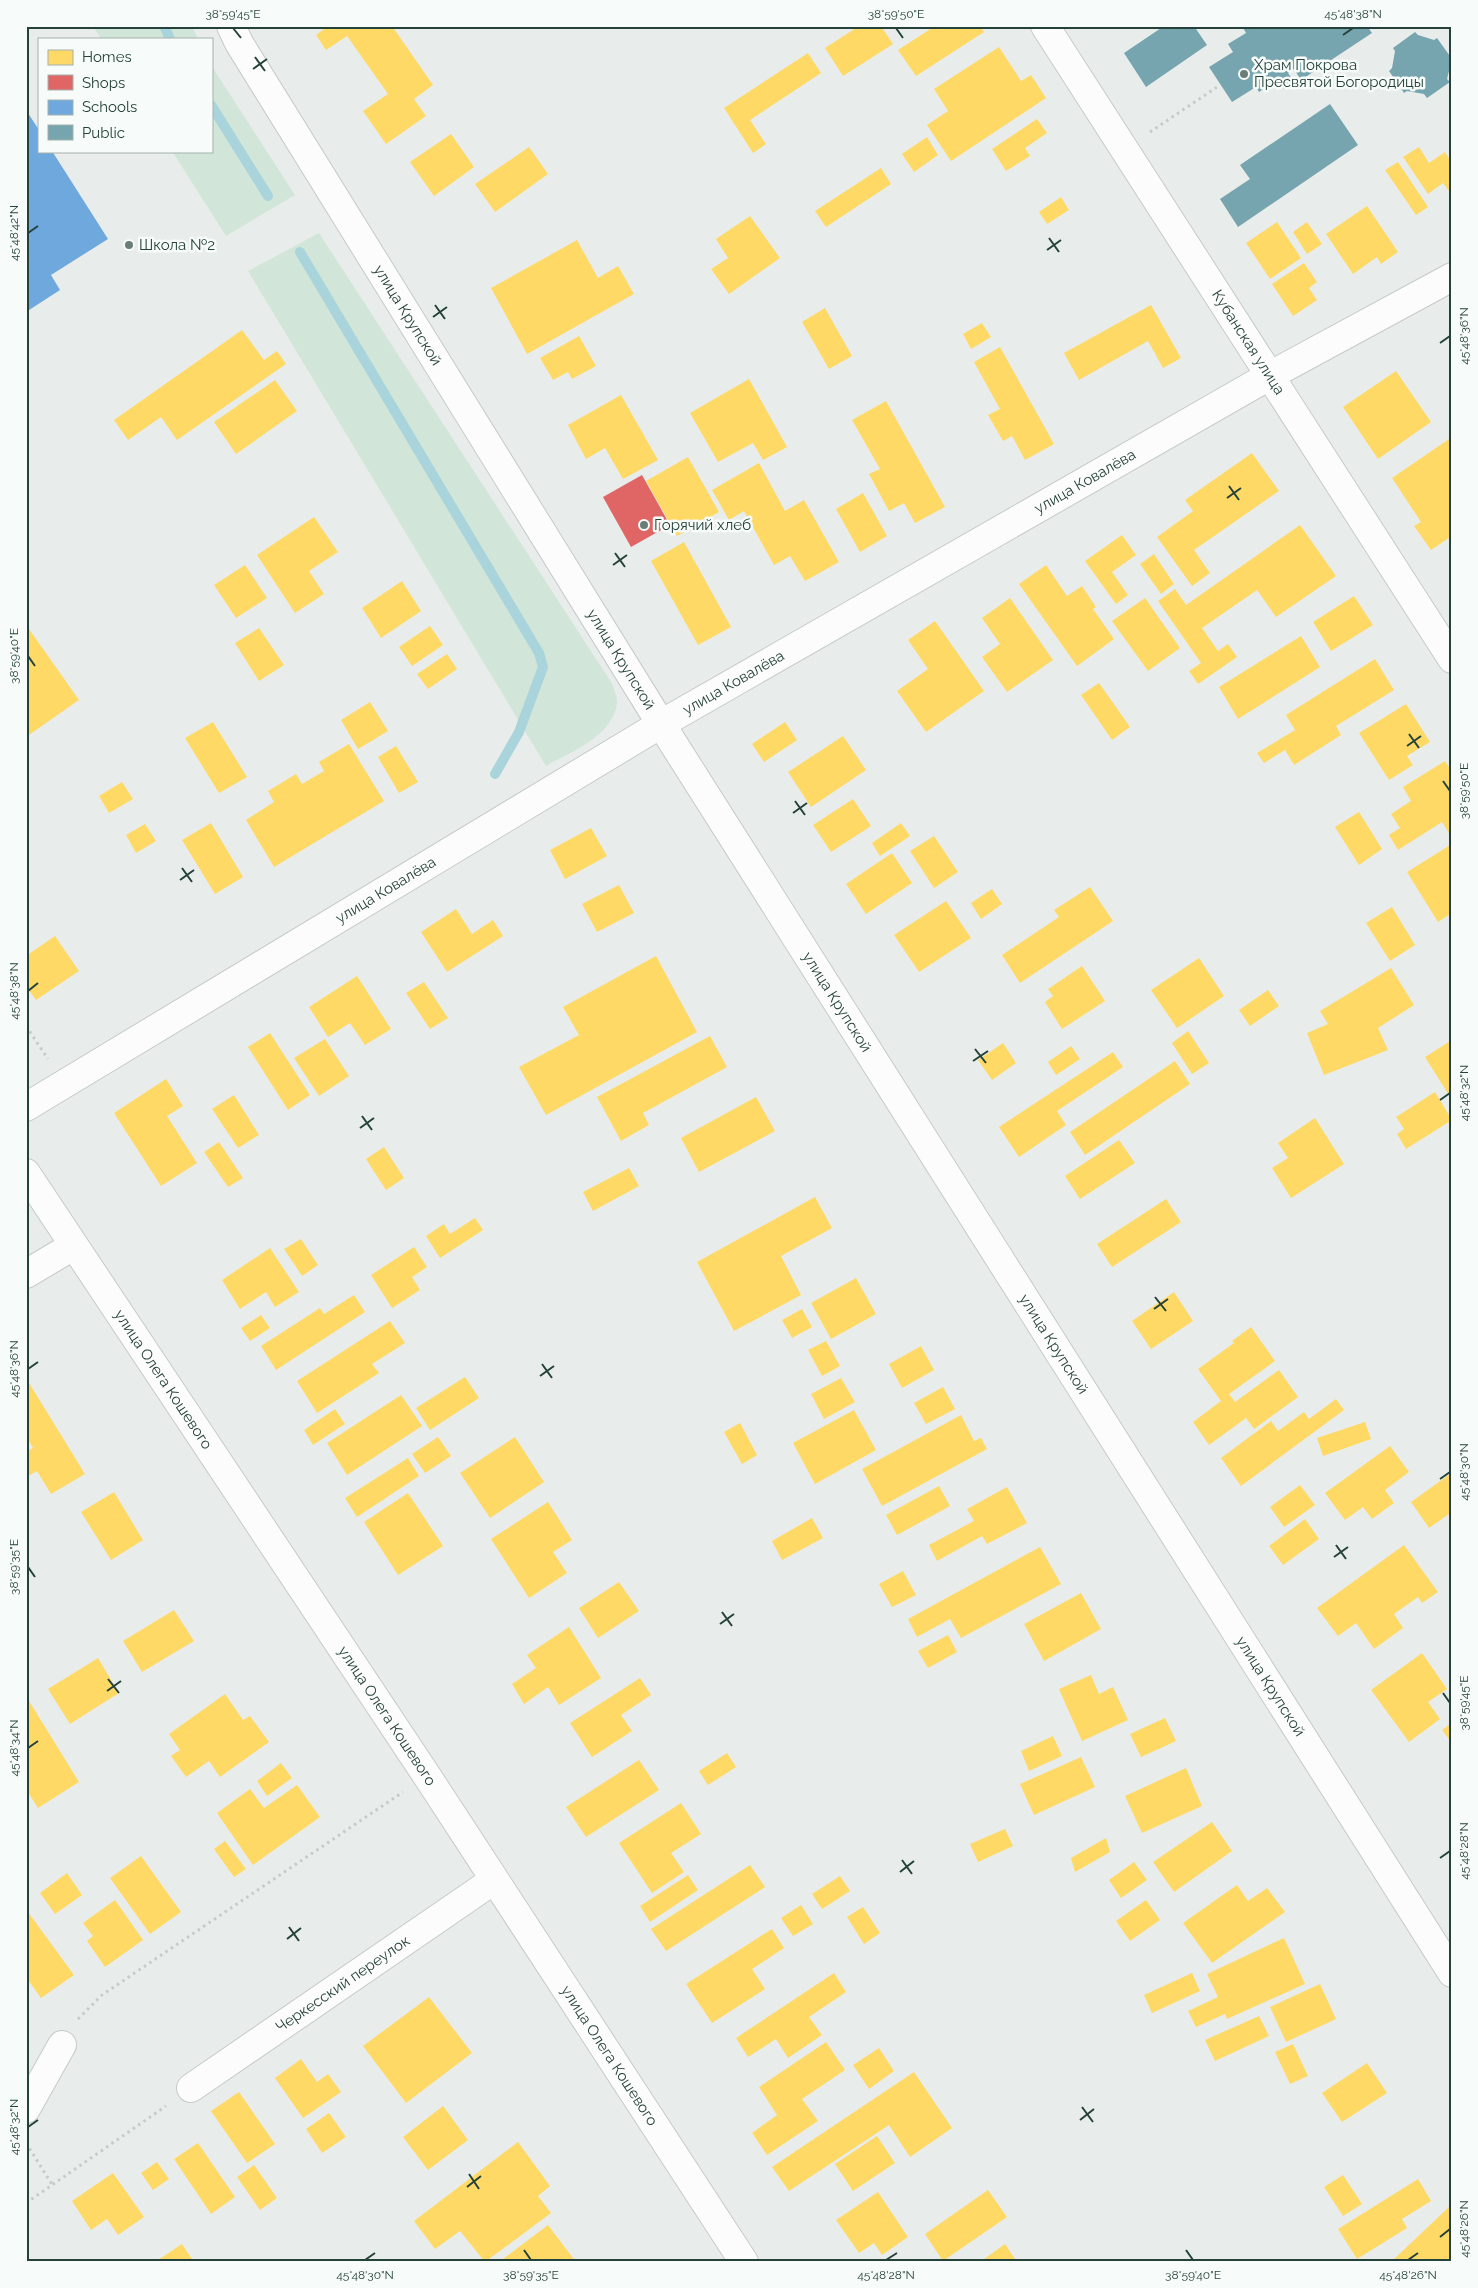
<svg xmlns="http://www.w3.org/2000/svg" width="1478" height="2288" viewBox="0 0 1478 2288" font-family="Raleway,sans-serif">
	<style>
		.green { fill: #d1e6d8 }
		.homes { fill: #ffd966 }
		.shops { fill: #e06666 }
		.schools { fill: #6fa8dc }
		.public { fill: #76a5af }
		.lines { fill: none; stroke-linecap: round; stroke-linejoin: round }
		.stream { stroke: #a9d4db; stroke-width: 10 }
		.minor-casing { stroke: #c5cac8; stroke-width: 30 }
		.path { stroke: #c3ccca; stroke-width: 3; stroke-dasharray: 2.5 4; stroke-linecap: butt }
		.minor { stroke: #fcfcfc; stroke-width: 28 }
		.ticks { fill: none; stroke: #24423a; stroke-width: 2 }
		.poi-dot { fill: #697e78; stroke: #f7fbf9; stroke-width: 2 }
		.labels { text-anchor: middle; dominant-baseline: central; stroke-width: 5; stroke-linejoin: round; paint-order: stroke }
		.poi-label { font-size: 15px; fill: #24423a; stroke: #f7fbf9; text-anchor: start }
		.street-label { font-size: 15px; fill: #24423a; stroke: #f7fbf9 }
		.neatline { fill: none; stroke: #24423a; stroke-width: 2 }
		.ticks-label { font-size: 12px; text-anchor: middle; fill: #24423a }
	</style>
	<rect width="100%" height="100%" fill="#e8edeb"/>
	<path class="green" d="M93,26H192L198,39H101Z
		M211,65L295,195L226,236L172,151H211Z
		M319,233L613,685C614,691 618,698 617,704C611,737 573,751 546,766L248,271Z"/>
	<path class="homes" d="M328,26H392L433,85L414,99L426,116L386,144L363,111L388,94L347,36L326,50L316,35Z
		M859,26H881L893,44L843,76L825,48Z
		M935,26H980L984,32L916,76L898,50Z
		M999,47L1021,81L1031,75L1046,98L951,161L927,125L948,111L934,89Z
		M808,53L821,73L750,120L766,144L753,153L724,108Z
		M1037,119L1047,133L1025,148L1030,156L1006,171L992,149Z
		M451,134L474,167L434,196L410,162Z
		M927,137L938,155L914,172L902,154Z
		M529,147L548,174L495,212L475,184Z
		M1419,147L1429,163L1445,152L1452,163V195L1443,183L1428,194L1403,157Z
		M1398,162L1428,207L1416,215L1385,170Z
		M881,168L891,184L826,227L815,211Z
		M1061,197L1069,210L1047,224L1039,212Z
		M1367,206L1398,252L1381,264L1377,257L1353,274L1326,234Z
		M750,216L780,258L729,294L711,269L728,258L716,239Z
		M1277,222L1301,258L1270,279L1246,243Z
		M1307,222L1322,244L1307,254L1293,232Z
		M577,240L598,278L618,266L634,294L527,354L491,288Z
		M1304,263L1317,282L1309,288L1317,300L1293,316L1272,284Z
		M1151,305L1181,358L1163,368L1148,341L1079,380L1064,353Z
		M825,308L852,356L829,369L802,322Z
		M982,323L991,337L971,349L963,334Z
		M242,330L264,360L277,351L286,364L177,440L161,417L128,440L114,420Z
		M579,336L596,366L572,379L568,372L553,380L540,358Z
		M1000,347L1054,444L1025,460L1012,436L1003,441L988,415L1000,409L974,362Z
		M1396,371L1431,422L1378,459L1343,407Z
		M749,379L787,447L763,460L753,443L718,462L690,413Z
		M275,380L297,411L236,454L214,422Z
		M621,395L658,460L623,479L605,448L586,459L568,425Z
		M886,401L945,507L915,523L904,503L889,511L869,474L880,469L852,420Z
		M1452,437V536L1431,550L1414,526L1421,522L1392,478Z
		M1252,453L1279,491L1194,550L1210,573L1192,586L1157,537L1193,511L1185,500Z
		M688,457L719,512L677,536L646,481Z
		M759,463L785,511L804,500L839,562L805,581L790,556L774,565L744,511L729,520L712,490Z
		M863,493L887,536L860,552L836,509Z
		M314,517L338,552L309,571L324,594L295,613L257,555Z
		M1300,525L1336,576L1276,617L1257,590L1202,628L1218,651L1228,644L1237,657L1198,684L1189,671L1201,663L1158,601L1175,589L1186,605Z
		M1122,535L1136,555L1112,572L1128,595L1116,604L1085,561Z
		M684,542L731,627L698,645L651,561Z
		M1154,554L1174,584L1161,594L1140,564Z
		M245,565L267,598L236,618L214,585Z
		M1046,565L1067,596L1082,586L1096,607L1093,609L1114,639L1077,666L1019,584Z
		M402,581L421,611L381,638L362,608Z
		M1354,596L1373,625L1331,651L1313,622Z
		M1010,598L1053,660L1007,692L982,657L1000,644L982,618Z
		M1145,598L1180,648L1148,671L1112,621Z
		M935,621L984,691L926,732L897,691L928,669L908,640Z
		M430,626L443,645L412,666L399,647Z
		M259,628L284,665L259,681L235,643Z
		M29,629L79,700L26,737V631Z
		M1301,636L1320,667L1238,719L1219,687Z
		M447,654L457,669L428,689L417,674Z
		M1375,659L1394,690L1336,726L1341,735L1294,765L1285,750L1264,763L1257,753L1295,730L1286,715Z
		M1099,683L1130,727L1112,740L1081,695Z
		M370,702L388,731L358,749L341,720Z
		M1406,704L1430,742L1407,756L1413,765L1389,780L1359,733Z
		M213,722L247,777L219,793L185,738Z
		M785,722L797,740L764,762L752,744Z
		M843,736L866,770L811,807L788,772Z
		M349,744L384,801L274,867L246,820L274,802L268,791L296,774L302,784L324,771L319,762Z
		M396,746L418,782L399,793L378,757Z
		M1445,761L1452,772V833L1450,835L1442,822L1398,850L1389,835L1400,828L1391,814L1411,801L1403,787Z
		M122,782L133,799L109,813L99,796Z
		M853,799L871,826L831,852L813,825Z
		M1359,812L1382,849L1359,865L1335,827Z
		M211,823L243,877L215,894L182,840Z
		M901,823L910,836L880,856L872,843Z
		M145,824L156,841L136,853L126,835Z
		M591,828L607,856L565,879L550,850Z
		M934,836L958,872L934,888L910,851Z
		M1452,844V913L1438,922L1407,872Z
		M892,853L912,883L866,914L846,884Z
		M619,885L634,913L597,932L582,904Z
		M1090,887L1113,921L1020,983L1002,955L1059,917L1054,910Z
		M992,889L1002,904L981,919L971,903Z
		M946,901L971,938L919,972L894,935Z
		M1392,907L1415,945L1390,961L1366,923Z
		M456,909L472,934L493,920L503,936L447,972L421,932Z
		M55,936L79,971L36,1000L26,986V956Z
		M656,956L697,1032L546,1115L519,1067L579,1035L563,1007Z
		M1199,958L1224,996L1177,1028L1151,990Z
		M1082,966L1105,1001L1062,1029L1045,1002L1053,996L1048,989Z
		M1391,968L1414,1005L1378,1028L1388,1050L1324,1075L1307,1033L1328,1024L1320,1011Z
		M357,976L391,1029L365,1045L350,1023L328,1037L309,1007Z
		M424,982L448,1018L430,1029L406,993Z
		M1268,990L1279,1006L1250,1026L1239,1010Z
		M1188,1031L1209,1063L1192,1074L1172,1043Z
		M270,1033L310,1095L288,1110L248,1047Z
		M710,1036L727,1067L643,1113L649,1125L621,1141L597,1097Z
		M325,1039L349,1076L319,1096L294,1058Z
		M1452,1040V1100L1425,1057Z
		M1003,1043L1016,1063L992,1080L978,1060Z
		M1071,1046L1080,1059L1056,1075L1048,1062Z
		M1113,1052L1123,1067L1057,1111L1066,1125L1019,1157L999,1127Z
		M1175,1061L1190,1084L1085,1155L1070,1132Z
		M166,1079L183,1106L167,1116L197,1163L161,1186L114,1113Z
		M1435,1092L1452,1120L1406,1149L1397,1134L1404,1129L1396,1117Z
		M234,1095L259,1135L238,1148L212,1109Z
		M756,1097L775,1131L699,1172L681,1138Z
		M1315,1118L1344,1164L1291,1198L1272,1168L1288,1158L1278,1143Z
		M1119,1140L1135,1163L1080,1199L1065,1176Z
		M219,1142L243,1178L228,1187L204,1152Z
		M384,1147L404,1178L386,1190L366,1159Z
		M629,1168L639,1186L593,1211L583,1192Z
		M815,1197L832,1228L781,1256L801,1295L734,1331L697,1262Z
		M1166,1199L1181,1222L1112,1267L1097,1244Z
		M475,1218L483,1230L440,1258L426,1236L444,1224L450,1234Z
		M301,1239L318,1265L302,1276L284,1249Z
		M414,1247L427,1267L412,1277L420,1290L392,1308L371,1275Z
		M270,1248L299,1292L275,1307L266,1292L240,1309L222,1280Z
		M856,1278L876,1314L831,1339L811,1303Z
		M1174,1292L1193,1321L1151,1349L1132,1321Z
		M354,1295L365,1312L276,1370L261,1346L320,1308L324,1314Z
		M802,1309L812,1327L792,1338L782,1320Z
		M261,1315L270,1328L250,1341L241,1328Z
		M390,1321L405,1343L372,1364L379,1373L317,1413L297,1381Z
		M1251,1327L1275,1361L1229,1394L1235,1402L1279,1370L1298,1397L1254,1429L1246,1418L1209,1445L1193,1422L1221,1401L1198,1369L1234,1343L1232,1341Z
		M826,1341L840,1366L822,1376L808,1350Z
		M921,1346L934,1370L902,1388L889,1364Z
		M465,1377L479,1398L430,1430L416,1408Z
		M26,1378L85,1474L51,1494L37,1471L26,1477V1452L33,1448L26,1436Z
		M841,1378L855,1402L824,1419L811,1394Z
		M943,1387L955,1409L926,1424L914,1403Z
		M401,1395L422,1426L347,1475L327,1443Z
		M1336,1399L1344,1410L1241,1486L1221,1458L1271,1421L1278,1431L1304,1412L1309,1419Z
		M335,1409L345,1424L313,1445L304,1430Z
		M854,1410L876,1450L815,1484L793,1443Z
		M961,1415L974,1441L981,1438L987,1449L882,1506L862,1469Z
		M1365,1422L1371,1439L1323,1456L1317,1438Z
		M740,1423L757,1455L742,1464L724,1432Z
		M438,1437L451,1456L425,1473L412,1454Z
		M515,1437L544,1482L490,1518L460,1473Z
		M1390,1446L1409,1472L1385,1490L1394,1503L1372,1519L1363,1507L1345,1520L1325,1493Z
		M408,1458L419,1476L357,1517L345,1498Z
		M1450,1474L1452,1512L1429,1528L1411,1502Z
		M1300,1485L1315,1505L1284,1527L1270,1507Z
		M939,1486L950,1506L897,1535L886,1515Z
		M1007,1487L1027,1523L987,1544L982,1536L937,1561L929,1545L974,1521L967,1509Z
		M114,1492L143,1540L111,1560L81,1512Z
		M408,1493L443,1546L398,1575L364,1522Z
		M548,1502L572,1540L553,1552L567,1573L529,1598L491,1539Z
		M812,1518L823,1538L782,1560L772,1541Z
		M1305,1519L1319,1539L1283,1565L1269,1546Z
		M1404,1545L1438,1592L1422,1603L1418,1597L1394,1614L1403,1628L1374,1649L1356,1623L1338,1636L1317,1608Z
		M1040,1547L1061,1584L961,1638L950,1619L917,1637L908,1619Z
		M903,1571L916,1595L892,1607L879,1584Z
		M619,1582L639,1611L598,1638L579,1608Z
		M1081,1593L1101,1629L1044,1661L1024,1624Z
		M174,1610L194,1641L142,1672L123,1641Z
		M569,1627L601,1678L559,1705L548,1687L524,1704L512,1684L536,1668L527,1655Z
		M948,1635L957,1652L928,1668L918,1651Z
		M1422,1653L1447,1689L1428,1702L1440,1719L1409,1742L1371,1690Z
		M98,1658L119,1693L70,1724L48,1689Z
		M1091,1675L1099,1694L1113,1687L1128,1720L1082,1741L1059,1689Z
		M640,1678L651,1695L621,1715L632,1731L592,1757L570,1723Z
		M225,1694L243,1720L250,1716L269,1742L220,1777L209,1761L186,1777L171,1756L180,1750L169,1734Z
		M26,1696L79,1782L38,1808L26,1789Z
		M1165,1718L1176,1741L1141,1757L1130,1734Z
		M1452,1723V1743L1442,1730Z
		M1053,1736L1062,1756L1029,1771L1021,1751Z
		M727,1753L736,1767L708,1785L699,1771Z
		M1081,1757L1095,1787L1034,1815L1020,1784Z
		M639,1760L659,1790L586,1837L566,1807Z
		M281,1763L292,1778L267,1796L257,1781Z
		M1186,1768L1202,1806L1142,1833L1125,1796Z
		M297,1785L320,1817L253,1865L217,1813L250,1789L264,1808Z
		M681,1803L701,1834L671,1853L684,1872L652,1893L619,1843Z
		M1212,1822L1232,1851L1174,1892L1153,1862Z
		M1005,1829L1013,1846L978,1862L970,1844Z
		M1106,1838L1110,1852L1075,1872L1071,1858Z
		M225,1841L246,1869L234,1877L214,1849Z
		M141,1856L181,1912L150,1934L110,1878Z
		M1134,1862L1147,1880L1121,1898L1109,1880Z
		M750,1865L765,1887L666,1951L651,1929Z
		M67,1873L82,1895L55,1914L40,1893Z
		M688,1875L698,1890L650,1922L640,1906Z
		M840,1876L850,1891L822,1909L812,1894Z
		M1237,1885L1248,1901L1267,1888L1285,1912L1212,1963L1183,1923Z
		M115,1900L143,1940L105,1967L87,1941L93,1936L83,1923Z
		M1146,1900L1160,1920L1130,1941L1116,1921Z
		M801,1905L813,1924L793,1936L781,1918Z
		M863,1907L880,1933L864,1944L847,1917Z
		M28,1912L74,1975L41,1998L26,1977V1913Z
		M772,1929L784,1948L752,1969L765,1989L712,2023L686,1984Z
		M1284,1938L1305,1984L1227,2019L1225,2014L1196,2027L1188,2011L1218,1997L1207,1974Z
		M834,1973L846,1992L809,2017L822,2035L788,2058L776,2039L748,2057L736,2038Z
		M1192,1973L1200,1991L1152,2013L1144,1995Z
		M1320,1984L1336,2019L1286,2042L1270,2007Z
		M429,1997L472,2053L406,2103L363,2046Z
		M1259,2016L1269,2036L1215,2061L1205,2040Z
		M826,2042L845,2070L802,2099L818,2121L767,2155L752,2133L777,2115L759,2087Z
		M1293,2044L1308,2076L1290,2084L1275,2052Z
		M879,2048L894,2071L869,2089L853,2065Z
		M301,2059L317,2082L328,2074L341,2092L303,2118L275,2078Z
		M1367,2063L1387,2093L1342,2122L1322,2093Z
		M914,2072L952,2128L910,2157L889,2125L789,2191L772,2167Z
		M239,2092L275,2144L247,2163L211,2111Z
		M443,2106L468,2140L428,2170L403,2137Z
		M329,2113L346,2137L322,2153L306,2129Z
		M877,2136L895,2163L853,2191L835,2164Z
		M518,2142L550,2186L538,2196L551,2213L485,2262L460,2231L435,2249L414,2221Z
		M198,2143L235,2197L211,2214L174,2159Z
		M157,2162L169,2179L153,2190L141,2173Z
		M254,2165L277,2198L260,2210L237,2177Z
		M113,2173L144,2217L118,2235L107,2219L91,2230L72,2201Z
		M1343,2175L1362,2204L1343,2216L1324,2187Z
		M1418,2179L1431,2201L1402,2219L1407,2228L1357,2259L1338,2229Z
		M988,2190L1007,2217L943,2261L925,2234Z
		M878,2192L908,2237L882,2255L874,2243L859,2253L836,2220Z
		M1452,2204V2262H1391Z
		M548,2225L576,2262H499L507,2256Z
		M182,2244L194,2262H159L158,2260Z
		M1005,2244L1017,2262H980Z"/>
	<path class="shops" d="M642,475L670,525L631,547L603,497Z"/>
	<path class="schools" d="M26,110L39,130V151H52L108,239L51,275L60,290L26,312Z"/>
	<path class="public" d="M1164,26H1194L1207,45L1146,87L1124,53Z
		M1242,26H1367L1372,33L1301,80L1294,69L1288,73L1294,82L1284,89L1277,80L1259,92L1256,87L1232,102L1209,67L1233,52L1228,44L1246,33Z
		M1415,32L1418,35L1434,40L1437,38L1452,59L1447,79L1450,82L1427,98L1424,94L1407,91L1404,93L1389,71L1392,68L1395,51L1393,48Z
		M1330,104L1358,145L1238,227L1220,199L1250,179L1240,165Z"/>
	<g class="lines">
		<path class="stream" d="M164,26L170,39
			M211,105L268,196
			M300,252L539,653L543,667L519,732L495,774"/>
		<g class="minor-casing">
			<g id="minor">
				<path id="s1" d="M231,26L239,43L661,724L1452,1973"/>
				<path id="s2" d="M1045,26L1452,659"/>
				<path id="s3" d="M26,1107L661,724L1271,375L1452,277"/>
				<path id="s4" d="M26,1173L427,1776L744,2262"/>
				<path d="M26,1274L73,1246"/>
				<path id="s5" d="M191,2088L494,1880"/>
				<path d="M26,2109L62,2045"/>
			</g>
		</g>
		<path class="path" d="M1150,132L1220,85
			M26,1026L48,1059
			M78,2019L102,1995L403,1792
			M26,2143L53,2186
			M26,2203L166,2106"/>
		<use href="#minor" class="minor"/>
	</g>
	<path class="ticks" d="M233,28L241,38M896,28L903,38M1343,35L1353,28M255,57L265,71M253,69L267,59M28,233L38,226M1049,238L1059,252M1047,250L1061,240M435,305L445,319M433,317L447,307M1440,343L1450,336M1229,486L1239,500M1227,498L1241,488M615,553L625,567M613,565L627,555M28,656L35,666M1409,734L1419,748M1407,746L1421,736M1443,781L1450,791M795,801L805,815M793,813L807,803M182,868L192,882M180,880L194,870M28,991L38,983M975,1049L986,1063M973,1061L988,1051M1440,1100L1450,1093M362,1116L372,1130M360,1128L374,1118M1155,1297L1166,1311M1154,1309L1168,1299M542,1364L552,1378M28,1369L38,1362M540,1376L554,1366M1440,1479L1450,1472M1336,1545L1346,1559M1334,1557L1348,1547M28,1567L35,1577M722,1612L732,1626M720,1624L734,1614M108,1679L119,1693M107,1691L121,1681M1443,1693L1450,1703M28,1748L38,1741M1440,1858L1450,1851M902,1860L912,1874M900,1872L914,1861M289,1927L299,1941M287,1939L301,1928M1082,2107L1093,2122M1080,2120L1094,2109M28,2127L38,2120M469,2174L479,2189M467,2187L481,2176M1440,2237L1450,2229M524,2250L531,2260M1186,2250L1193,2260M365,2260L375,2253M886,2260L897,2253M1408,2260L1418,2253"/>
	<g class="poi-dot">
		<circle cx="1244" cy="74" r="5"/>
		<circle cx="129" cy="245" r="5"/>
		<circle cx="644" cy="525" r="5"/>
	</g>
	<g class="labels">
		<g class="poi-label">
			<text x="1254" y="65">Храм Покрова<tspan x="1254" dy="17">Пресвятой Богородицы</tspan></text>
			<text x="139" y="245">Школа №2</text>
			<text x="654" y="525">Горячий хлеб</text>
		</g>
		<g class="street-label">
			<text stroke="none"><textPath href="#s1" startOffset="339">улица Крупской</textPath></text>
			<text stroke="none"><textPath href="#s2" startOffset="376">Кубанская улица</textPath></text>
			<text stroke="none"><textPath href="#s3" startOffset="1230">улица Ковалёва</textPath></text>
			<text stroke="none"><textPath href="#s1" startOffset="744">улица Крупской</textPath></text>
			<text stroke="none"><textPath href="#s3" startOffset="825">улица Ковалёва</textPath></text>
			<text stroke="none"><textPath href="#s3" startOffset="420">улица Ковалёва</textPath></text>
			<text stroke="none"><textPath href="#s1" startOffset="1149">улица Крупской</textPath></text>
			<text stroke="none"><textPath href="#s1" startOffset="1554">улица Крупской</textPath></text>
			<text stroke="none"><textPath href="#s4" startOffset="248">улица Олега Кошевого</textPath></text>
			<text stroke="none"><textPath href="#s1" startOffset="1959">улица Крупской</textPath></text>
			<text stroke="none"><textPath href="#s4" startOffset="652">улица Олега Кошевого</textPath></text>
			<text stroke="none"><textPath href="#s5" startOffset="184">Черкесский переулок</textPath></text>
			<text stroke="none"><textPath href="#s4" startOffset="1058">улица Олега Кошевого</textPath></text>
		</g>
	</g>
	<rect width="1478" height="2288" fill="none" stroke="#f7fbf9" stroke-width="55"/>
	<rect x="38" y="38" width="175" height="115" fill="#f7fbf9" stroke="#a3b1ad"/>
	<rect x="48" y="50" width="25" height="15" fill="#ffd966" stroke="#a3b1ad"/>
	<text x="82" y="62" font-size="15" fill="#24423a">Homes</text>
	<rect x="48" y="75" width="25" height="15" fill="#e06666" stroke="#a3b1ad"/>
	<text x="82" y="88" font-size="15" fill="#24423a">Shops</text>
	<rect x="48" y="100" width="25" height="15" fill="#6fa8dc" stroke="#a3b1ad"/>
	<text x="82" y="112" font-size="15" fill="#24423a">Schools</text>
	<rect x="48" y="125" width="25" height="15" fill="#76a5af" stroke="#a3b1ad"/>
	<text x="82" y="138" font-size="15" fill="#24423a">Public</text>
	<rect x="28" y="28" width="1422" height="2232" class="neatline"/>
	<g class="ticks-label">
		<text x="233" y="18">38°59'45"E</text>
		<text x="896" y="18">38°59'50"E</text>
		<text x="1353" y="18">45°48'38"N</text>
		<text transform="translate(14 233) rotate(-90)" y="4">45°48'42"N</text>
		<text transform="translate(1464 336) rotate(-90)" y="4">45°48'36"N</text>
		<text transform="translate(14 656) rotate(-90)" y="4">38°59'40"E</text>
		<text transform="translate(1464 791) rotate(-90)" y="4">38°59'50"E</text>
		<text transform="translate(14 991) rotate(-90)" y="4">45°48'38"N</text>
		<text transform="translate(1464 1093) rotate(-90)" y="4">45°48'32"N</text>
		<text transform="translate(14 1369) rotate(-90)" y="4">45°48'36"N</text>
		<text transform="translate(1464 1472) rotate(-90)" y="4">45°48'30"N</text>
		<text transform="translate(14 1567) rotate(-90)" y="4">38°59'35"E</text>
		<text transform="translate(1464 1703) rotate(-90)" y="4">38°59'45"E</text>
		<text transform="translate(14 1748) rotate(-90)" y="4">45°48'34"N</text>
		<text transform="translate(1464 1851) rotate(-90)" y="4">45°48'28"N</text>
		<text transform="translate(14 2127) rotate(-90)" y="4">45°48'32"N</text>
		<text transform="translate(1464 2229) rotate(-90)" y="4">45°48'26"N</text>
		<text x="365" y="2279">45°48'30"N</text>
		<text x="531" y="2279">38°59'35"E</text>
		<text x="886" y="2279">45°48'28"N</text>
		<text x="1193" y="2279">38°59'40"E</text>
		<text x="1408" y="2279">45°48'26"N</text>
	</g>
</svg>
